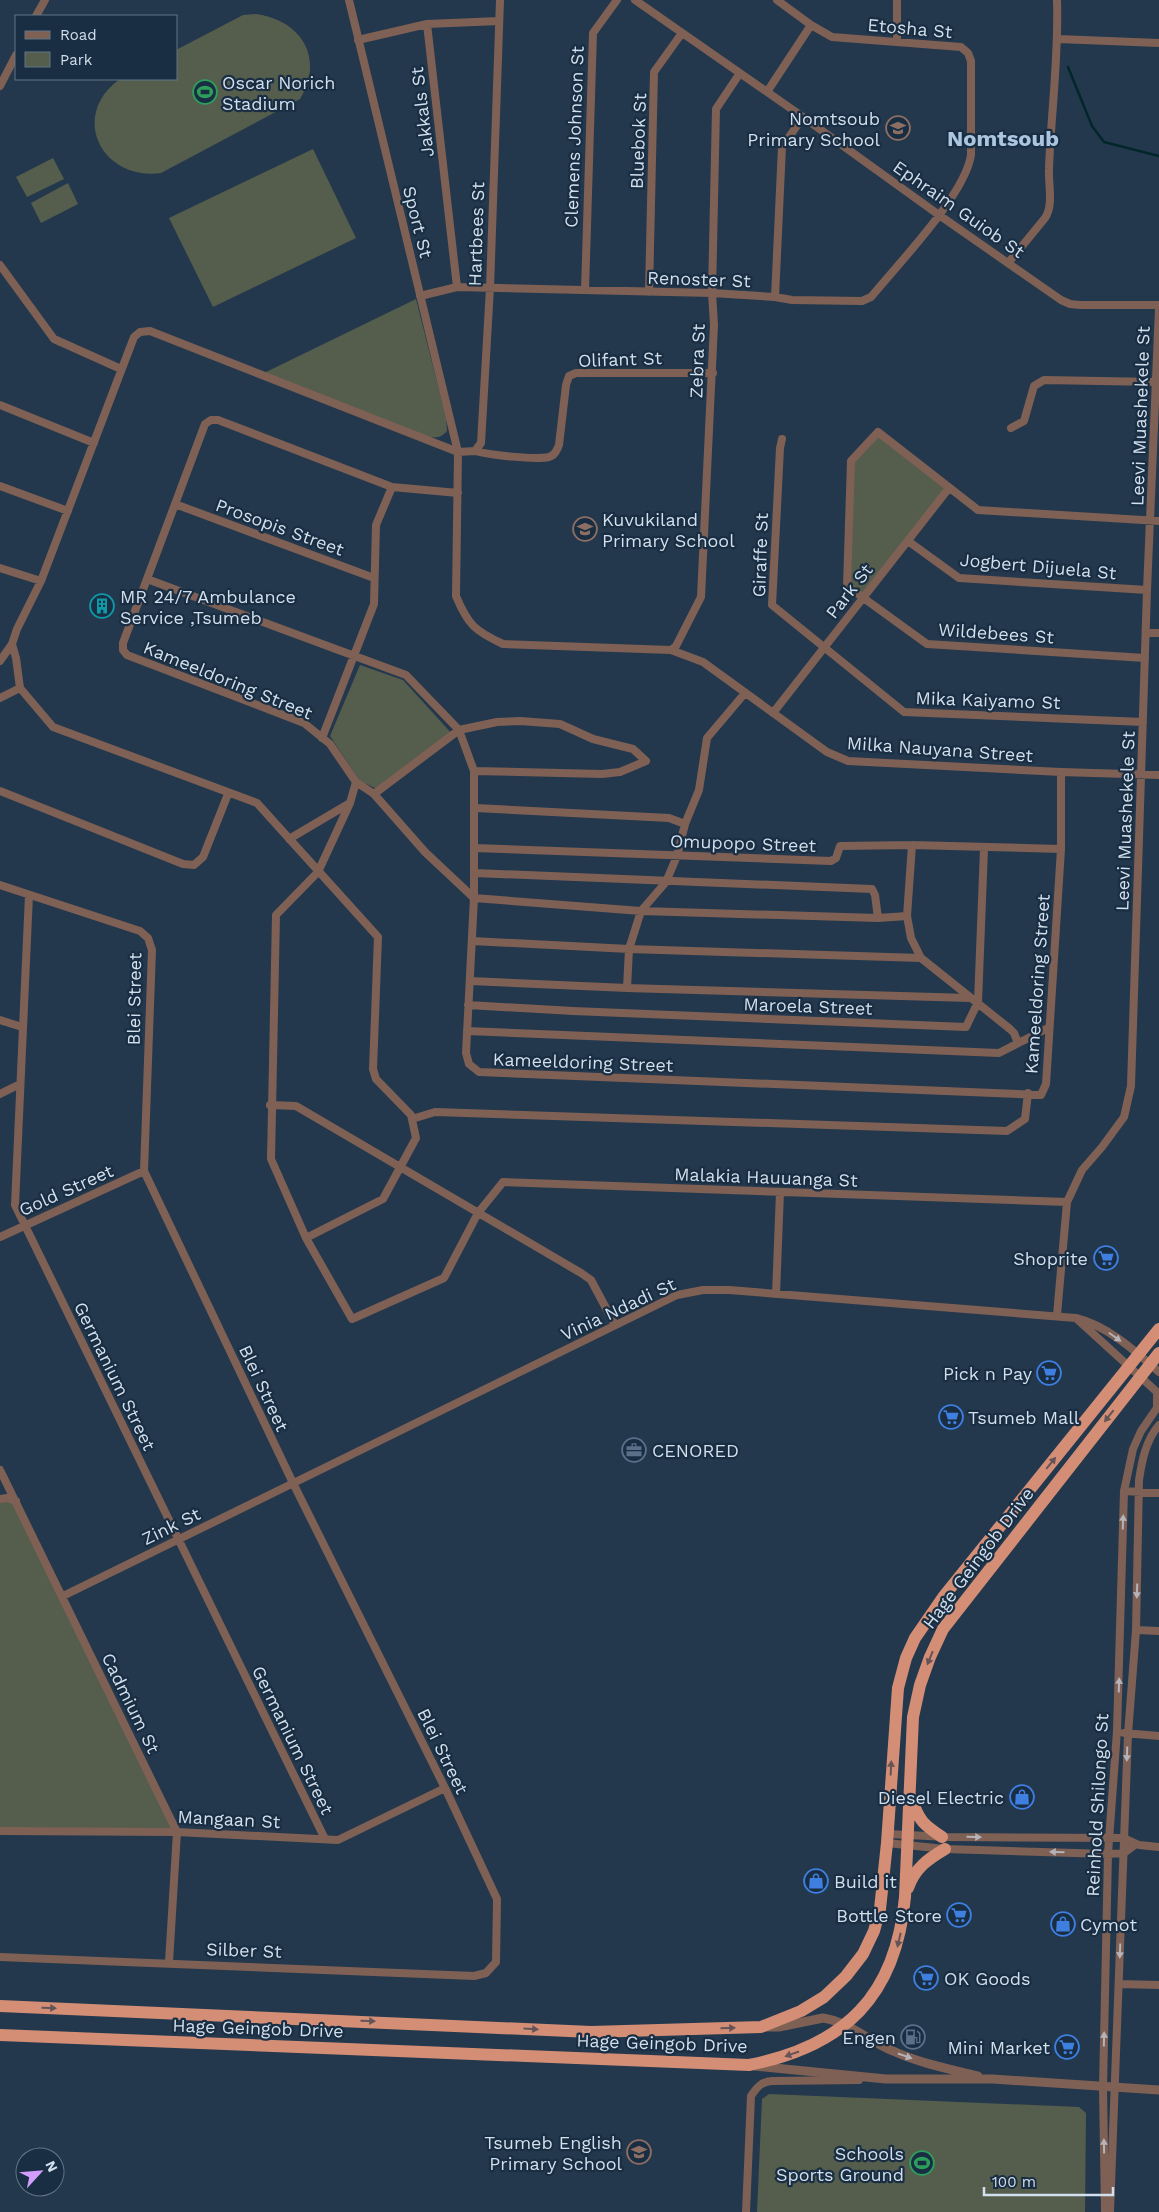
<svg xmlns="http://www.w3.org/2000/svg" width="1159" height="2212" viewBox="0 0 1159 2212" font-family="'Work Sans',sans-serif">
	<style>
		.green { fill: #555e4c }
		.lines { fill: none; stroke-linecap: round; stroke-linejoin: round }
		.stream { stroke: #02272a; stroke-width: 2.5 }
		.minor { stroke: #7f6054; stroke-width: 8 }
		.tertiary { stroke: #7f6054; stroke-width: 9 }
		.trunk { stroke: #d48e75; stroke-width: 12 }
		.oneway { fill: #b5b3b7 }
		.oneway2 { fill: #645457 }
		.labels { text-anchor: middle; dominant-baseline: central; stroke-width: 4.5; stroke-linejoin: round; paint-order: stroke }
		.street-label { font-size: 18px; fill: #d2dfec; stroke: #192e43 }
		.poi-label { font-size: 18px; fill: #d2dfec; stroke: #192e43; text-anchor: end }
		.district-label { font-size: 22px; font-weight: bold; fill: #acc6e0; stroke: #192e43 }
	</style>
	<rect width="100%" height="100%" fill="#23384d"/>
	<path class="green" d="M256,14C301,20 325,58 300,99L161,173C101,181 69,115 120,79H176V50L243,15Z
		M313,149L356,238L213,307L169,218Z
		M53,158L64,179L27,197L16,177Z
		M68,183L78,204L41,223L31,203Z
		M416,299L446,418L447,431C440,439 435,438 425,436L264,373Z
		M876,433L949,488L862,599L847,586L851,461Z
		M360,665L403,680L453,735L379,790L360,781L330,736Z
		M0,1499L16,1501L177,1832L0,1831Z
		M769,2094L1079,2107L1086,2113L1085,2212H757L762,2099Z"/>
	<g class="lines">
		<path class="stream" d="M1068,67L1092,126L1104,142L1159,156"/>
		<path class="minor" d="M349,0L458,452L456,596C468,625 475,631 503,644L671,650L703,662L827,752L848,761L1061,772L1159,775
			M635,0L803,117L939,215L1061,300L1070,304L1080,305H1159
			M36,16L45,0
			M427,24L457,287
			M1058,39L1159,43
			M358,40L427,24L499,21
			M897,41V0
			M0,86L16,55
			M767,92L811,25
			M1009,262L1045,218C1054,205 1048,183 1049,169C1051,112 1059,57 1057,0
			M0,265L54,339L121,369
			M585,290L593,33L617,0
			M649,292L654,72L682,33
			M420,296L457,287L712,293L775,297L792,300L862,301L871,297C898,264 965,195 971,155V61L968,53L961,47L832,37L811,25L777,0
			M775,297L782,147L803,117
			M0,405L94,443
			M1011,428L1024,421L1034,386L1044,380L1156,382
			M782,439L780,448L772,605L904,712L1143,722
			M475,451C489,455 535,460 549,457C555,455 557,450 559,445L566,385L569,376L576,373H713
			M0,486L68,511
			M458,493L392,487L218,420H211L205,424L123,643V650L127,655L304,723L330,744L356,782L374,794L425,852L474,898L466,1053L469,1064L479,1072L1041,1095L1046,1084L1061,849V772
			M175,504L374,578
			M908,541L959,578L1147,590
			M0,568L41,581
			M147,579L406,675L459,730L474,771V898L641,911L878,918L907,916
			M1146,633H1159
			M671,650L676,646L701,597L714,325L712,293L716,109L740,73
			M1145,658L927,644L847,586L851,461L878,432L978,510L1159,521
			M0,661L12,644
			M0,698L20,688
			M773,713L949,488
			M322,738L374,604L376,525L392,487
			M356,782L350,803L318,872L276,915L271,1159L306,1238L352,1319L444,1278L478,1213L503,1182L1067,1202
			M0,791L183,864L194,865L203,857L228,794
			M374,794L459,730L497,722L520,721L560,724L593,739L633,749L646,761L620,772L602,774L474,771
			M476,808L669,818L685,824
			M289,839L350,803
			M912,845L907,916L911,938L921,958L1010,1029L1014,1033L1018,1043
			M474,848L831,861L836,858L840,846L912,845L1061,849
			M474,873L872,889L875,895L878,918
			M0,885L140,931L148,938L152,950L144,1171L293,1483L445,1788L497,1899L496,1962L486,1973L474,1976L0,1957
			M29,895L15,1205L325,1839
			M472,941L629,949L921,958
			M470,981L627,988L970,998
			M627,988L629,949L641,911L666,882L677,856L685,824L699,790L707,738L745,693
			M468,1005L573,1011L966,1027L978,1002L984,849
			M0,1020L22,1027
			M467,1031L999,1053L1048,1028
			M0,1094L20,1084
			M270,1105L296,1106L581,1273L591,1280L615,1325
			M412,1119L435,1112L1007,1131L1025,1119L1028,1093
			M0,1237L144,1171
			M306,1238L383,1199L416,1138L411,1115L376,1079L373,1069L378,937L257,803L53,727L20,688L16,658L12,644L17,629L41,581L134,337L140,332L150,331L458,452L475,451L481,443L490,288L500,0
			M776,1294L780,1192
			M1057,1315L1067,1202L1082,1170L1102,1147L1124,1117L1131,1086L1147,590L1159,309
			M1077,1319L1157,1392V1407
			M0,1470L177,1832L169,1962
			M1124,1491L1159,1493
			M0,1499L7,1498L16,1501
			M63,1596L677,1295L703,1290H729L1076,1318C1108,1326 1135,1351 1159,1372
			M1136,1630L1159,1631
			M1124,1733L1159,1736
			M0,1831L177,1832L338,1840L445,1788
			M888,1834L947,1837L1124,1838L1139,1845L1159,1847
			M887,1843L945,1849L1108,1854L1124,1853L1136,1844
			M1119,1984L1159,1985
			M746,2212L751,2096C757,2087 761,2082 772,2081L859,2080
			M1105,2212L1103,2088L1108,1854L1117,1731L1124,1491L1133,1449L1141,1431L1159,1405
			M1110,2212L1128,1734L1136,1630L1139,1480C1142,1460 1146,1440 1159,1425"/>
		<path class="tertiary" d="M766,2027H779L823,2018C849,2022 869,2041 893,2051C919,2063 950,2069 978,2076
			M755,2066L886,2079H993L1159,2090"/>
		<path class="trunk" d="M912,1800C919,1821 924,1825 942,1837
			M908,1888C915,1868 928,1859 945,1849
			M0,2006L591,2032L761,2027L801,2011L824,1997L846,1976L863,1954L874,1931L880,1909L887,1843L898,1688L906,1658L915,1638L944,1596L1159,1329
			M0,2035L749,2065C845,2046 896,1996 905,1897L913,1717L920,1685L930,1657L943,1629L1159,1353"/>
	</g>
	<defs><path id="oneway-solid" d="M-6-.8H1V-3.2L6.5 0L1 3.2V.8H-6Z" transform="scale(1.25)"/></defs>
	<g class="oneway">
		<use href="#oneway-solid" transform="translate(1115 1337) rotate(35)"/>
		<use href="#oneway-solid" transform="translate(1123 1522) rotate(-88)"/>
		<use href="#oneway-solid" transform="translate(1137 1591) rotate(92)"/>
		<use href="#oneway-solid" transform="translate(1119 1685) rotate(-88)"/>
		<use href="#oneway-solid" transform="translate(1127 1754) rotate(92)"/>
		<use href="#oneway-solid" transform="translate(974 1837) rotate(1)"/>
		<use href="#oneway-solid" transform="translate(1057 1852) rotate(-178)"/>
		<use href="#oneway-solid" transform="translate(1120 1951) rotate(92)"/>
		<use href="#oneway-solid" transform="translate(1104 2039) rotate(-89)"/>
		<use href="#oneway-solid" transform="translate(905 2056) rotate(19)"/>
		<use href="#oneway-solid" transform="translate(1104 2146) rotate(-91)"/>
	</g>
	<g class="oneway2">
		<use href="#oneway-solid" transform="translate(1109 1416) rotate(128)"/>
		<use href="#oneway-solid" transform="translate(1051 1463) rotate(-51)"/>
		<use href="#oneway-solid" transform="translate(930 1658) rotate(112)"/>
		<use href="#oneway-solid" transform="translate(891 1768) rotate(-87)"/>
		<use href="#oneway-solid" transform="translate(899 1940) rotate(103)"/>
		<use href="#oneway-solid" transform="translate(49 2008) rotate(2)"/>
		<use href="#oneway-solid" transform="translate(368 2021) rotate(2)"/>
		<use href="#oneway-solid" transform="translate(728 2028) rotate(-2)"/>
		<use href="#oneway-solid" transform="translate(531 2029) rotate(3)"/>
		<use href="#oneway-solid" transform="translate(792 2054) rotate(161)"/>
	</g>
	<defs>
		<g id="stadium-ring" transform="scale(1.25)"><circle r="9.5" fill="#192e43" stroke="#2e9e5b" stroke-width="1.5"/><path d="M0-5a6.5 5 0 1 0 0 10a6.5 5 0 1 0 0-10ZM-3.5-1.8h7v3.6h-7Z" fill="#2e9e5b"/></g>
		<g id="school-ring" transform="scale(1.25)"><circle r="9.5" fill="#192e43" stroke="#8d6e63" stroke-width="1.5"/><path d="M0-5L7-2L0 1L-7-2ZM-4 1L0 2.5L4 1V4Q0 6-4 4Z" fill="#8d6e63"/></g>
		<g id="building-ring" transform="scale(1.25)"><circle r="9.5" fill="#192e43" stroke="#0f9aa8" stroke-width="1.5"/><path d="M-4-6H4V6H1V3H-1V6H-4ZM-2.5-4.3h1.7v1.8h-1.7ZM.8-4.3h1.7v1.8H.8ZM-2.5-1h1.7V.8h-1.7ZM.8-1h1.7V.8H.8Z" fill="#0f9aa8"/></g>
		<g id="supermarket-ring" transform="scale(1.25)"><circle r="9.5" fill="#192e43" stroke="#3f7fe0" stroke-width="1.5"/><path d="M-6-5.5h2.5l.6 2H6L4.5 2H-2.5L-4.4-4H-6ZM-1.5 3.2a1.3 1.3 0 1 0 .1 0ZM3 3.2a1.3 1.3 0 1 0 .1 0Z" fill="#3f7fe0"/></g>
		<g id="office-ring" transform="scale(1.25)"><circle r="9.5" fill="#192e43" stroke="#5c6f8a" stroke-width="1.5"/><path d="M-6-3h4V-5.5h4V-3h4V5H-6ZM-1-4.5V-3h2v-1.5ZM-6 0V1H6V0Z" fill="#5c6f8a"/></g>
		<g id="shop-ring" transform="scale(1.25)"><circle r="9.5" fill="#192e43" stroke="#3f7fe0" stroke-width="1.5"/><path d="M-5-2.5h2.3a2.7 3.5 0 0 1 5.4 0H5L5.5 6h-11ZM-1.5-2.5h3a1.5 2.3 0 0 0-3 0Z" fill="#3f7fe0"/></g>
		<g id="fuel-ring" transform="scale(1.25)"><circle r="9.5" fill="#192e43" stroke="#5c6f8a" stroke-width="1.5"/><path d="M-5.5-6h7V0h2V4h1.3V-2.5L3-4.5l.8-.8L6-3V5H2.5V1h-1V6h-7ZM-4.2-4.7v3.2H.2V-4.7Z" fill="#5c6f8a"/></g>
	</defs>
	<g fill-rule="evenodd">
		<use href="#stadium-ring" x="205" y="92"/>
		<use href="#school-ring" x="898" y="128"/>
		<use href="#school-ring" x="585" y="529"/>
		<use href="#building-ring" x="102" y="606"/>
		<use href="#supermarket-ring" x="1106" y="1258"/>
		<use href="#supermarket-ring" x="1049" y="1373"/>
		<use href="#supermarket-ring" x="951" y="1417"/>
		<use href="#office-ring" x="634" y="1450"/>
		<use href="#shop-ring" x="1022" y="1797"/>
		<use href="#shop-ring" x="816" y="1881"/>
		<use href="#supermarket-ring" x="959" y="1915"/>
		<use href="#shop-ring" x="1063" y="1924"/>
		<use href="#supermarket-ring" x="926" y="1978"/>
		<use href="#fuel-ring" x="913" y="2037"/>
		<use href="#supermarket-ring" x="1067" y="2047"/>
		<use href="#school-ring" x="639" y="2152"/>
		<use href="#stadium-ring" x="922" y="2163"/>
	</g>
	<g class="labels">
		<g class="street-label">
			<text transform="translate(910 28) rotate(5)">Etosha St</text>
			<text transform="translate(422 112) rotate(-97)">Jakkals St</text>
			<text transform="translate(574 137) rotate(-88)">Clemens Johnson St</text>
			<text transform="translate(638 141) rotate(-88)">Bluebok St</text>
			<text transform="translate(959 209) rotate(35)">Ephraim Guiob St</text>
			<text transform="translate(418 222) rotate(76)">Sport St</text>
			<text transform="translate(476 234) rotate(-88)">Hartbees St</text>
			<text transform="translate(699 279) rotate(2)">Renoster St</text>
			<text transform="translate(620 359) rotate(-2)">Olifant St</text>
			<text transform="translate(697 361) rotate(-88)">Zebra St</text>
			<text transform="translate(1140 416) rotate(-88)">Leevi Muashekele St</text>
			<text transform="translate(280 527) rotate(20)">Prosopis Street</text>
			<text transform="translate(760 555) rotate(-88)">Giraffe St</text>
			<text transform="translate(1038 566) rotate(5)">Jogbert Dijuela St</text>
			<text transform="translate(849 591) rotate(-52)">Park St</text>
			<text transform="translate(996 633) rotate(4)">Wildebees St</text>
			<text transform="translate(228 680) rotate(22)">Kameeldoring Street</text>
			<text transform="translate(988 700) rotate(2)">Mika Kaiyamo St</text>
			<text transform="translate(940 749) rotate(4)">Milka Nauyana Street</text>
			<text transform="translate(1125 821) rotate(-88)">Leevi Muashekele St</text>
			<text transform="translate(743 843) rotate(2)">Omupopo Street</text>
			<text transform="translate(1037 984) rotate(-86)">Kameeldoring Street</text>
			<text transform="translate(134 999) rotate(-89)">Blei Street</text>
			<text transform="translate(808 1006) rotate(2)">Maroela Street</text>
			<text transform="translate(583 1062) rotate(2)">Kameeldoring Street</text>
			<text transform="translate(766 1177) rotate(2)">Malakia Hauuanga St</text>
			<text transform="translate(66 1190) rotate(-24)">Gold Street</text>
			<text transform="translate(618 1309) rotate(-25)">Vinia Ndadi St</text>
			<text transform="translate(115 1376) rotate(64)">Germanium Street</text>
			<text transform="translate(264 1388) rotate(65)">Blei Street</text>
			<text transform="translate(171 1526) rotate(-26)">Zink St</text>
			<text transform="translate(978 1558) rotate(-53)">Hage Geingob Drive</text>
			<text transform="translate(131 1703) rotate(64)">Cadmium St</text>
			<text transform="translate(293 1740) rotate(64)">Germanium Street</text>
			<text transform="translate(443 1751) rotate(64)">Blei Street</text>
			<text transform="translate(1097 1805) rotate(-87)">Reinhold Shilongo St</text>
			<text transform="translate(229 1819) rotate(3)">Mangaan St</text>
			<text transform="translate(244 1950) rotate(2)">Silber St</text>
			<text transform="translate(258 2028) rotate(2)">Hage Geingob Drive</text>
			<text transform="translate(662 2043) rotate(2)">Hage Geingob Drive</text>
		</g>
		<g class="poi-label">
			<text x="222" y="82" text-anchor="start">Oscar Norich<tspan x="222" dy="21">Stadium</tspan></text>
			<text x="880" y="118">Nomtsoub<tspan x="880" dy="21">Primary School</tspan></text>
			<text x="602" y="519" text-anchor="start">Kuvukiland<tspan x="602" dy="21">Primary School</tspan></text>
			<text x="120" y="596" text-anchor="start">MR 24/7 Ambulance<tspan x="120" dy="21">Service ,Tsumeb</tspan></text>
			<text x="1088" y="1258">Shoprite</text>
			<text x="1032" y="1373">Pick n Pay</text>
			<text x="968" y="1417" text-anchor="start">Tsumeb Mall</text>
			<text x="652" y="1450" text-anchor="start">CENORED</text>
			<text x="1004" y="1797">Diesel Electric</text>
			<text x="834" y="1881" text-anchor="start">Build it</text>
			<text x="942" y="1915">Bottle Store</text>
			<text x="1080" y="1924" text-anchor="start">Cymot</text>
			<text x="944" y="1978" text-anchor="start">OK Goods</text>
			<text x="896" y="2037">Engen</text>
			<text x="1050" y="2047">Mini Market</text>
			<text x="622" y="2142">Tsumeb English<tspan x="622" dy="21">Primary School</tspan></text>
			<text x="904" y="2153">Schools<tspan x="904" dy="21">Sports Ground</tspan></text>
		</g>
		<g class="district-label">
			<text x="1003" y="138">Nomtsoub</text>
		</g>
	</g>
	<rect x="15" y="15" width="162" height="65" fill="#192e43" stroke="#637587"/>
	<rect x="25" y="31" width="25" height="8" fill="#7f6054" stroke="#637587"/>
	<text x="60" y="40" font-size="15" fill="#d2dfec">Road</text>
	<rect x="25" y="52" width="25" height="15" fill="#555e4c" stroke="#637587"/>
	<text x="60" y="65" font-size="15" fill="#d2dfec">Park</text>
	<g transform="translate(40 2172) rotate(64)"><circle r="24" fill="#192e43" stroke="#637587"/>
	<path d="M0-4L9 19L0 12L-9 19Z" fill="#d29dfd"/>
	<text y="-8" font-size="14" font-weight="bold" text-anchor="middle" fill="#d2dfec">N</text>
	</g>
	<path d="M984 2187v8h129v-8" fill="none" stroke="#d2dfec" stroke-width="2.5"/>
	<text x="992" y="2187" font-size="15" fill="#d2dfec" stroke="#192e43" stroke-width="4" paint-order="stroke">100 m</text>
</svg>
